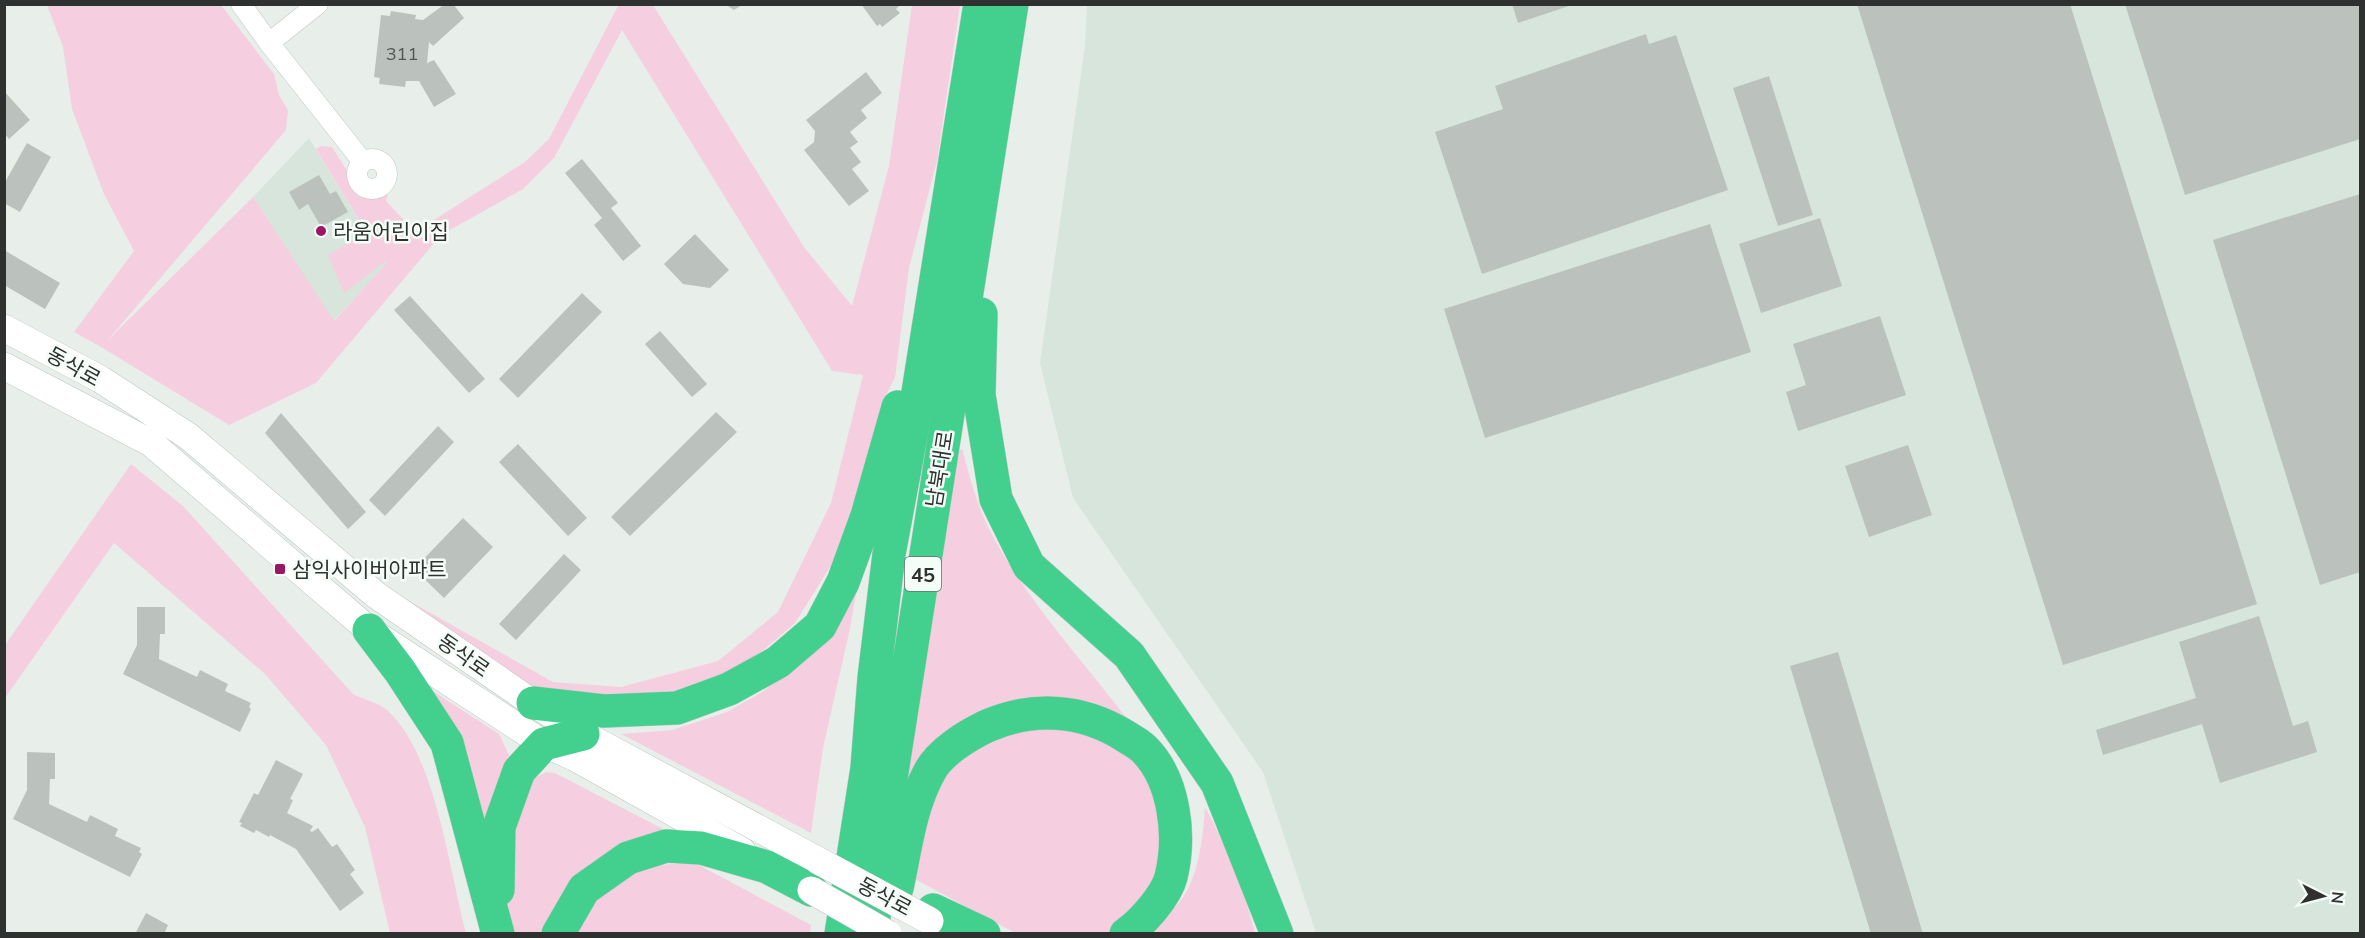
<svg xmlns="http://www.w3.org/2000/svg" width="2365" height="938" viewBox="0 0 2365 938" font-family="Mulish,'Noto Sans KR',sans-serif">
	<style>
		.built { fill: #d7e5dc }
		.green { fill: #f5cfdf }
		.building { fill: #bbc2bd }
		.lines { fill: none; stroke-linecap: round; stroke-linejoin: round }
		.street-casing { stroke: #bfc6c2; stroke-width: 21 }
		.secondary-casing { stroke: #bfc6c2; stroke-width: 28 }
		.highway-casing { stroke: #c9c9c9; stroke-width: 34 }
		.street { stroke: #fff; stroke-width: 20 }
		.secondary { stroke: #fff; stroke-width: 27 }
		.highway { stroke: #43d08e; stroke-width: 33 }
		.secondary-bridge-casing { stroke: #bfc6c2; stroke-width: 28; stroke-linecap: butt }
		.secondary-bridge { stroke: #fff; stroke-width: 27 }
		.poi-dot { fill: #9d1666; stroke: #f5fdf8; stroke-width: 2 }
		.labels { text-anchor: middle; dominant-baseline: central; stroke-width: 5; stroke-linejoin: round; paint-order: stroke }
		.number-label { font-size: 18px; fill: #525553 }
		.shield { fill: #f5fdf8; stroke: #6a6e6c; stroke-width: 1.5 }
		.shield-label { font-size: 20px; font-weight: bold; fill: #2f3130 }
		.poi-label { font-size: 21px; fill: #2f3130; stroke: #f5fdf8; text-anchor: start }
		.street-label { font-size: 21px; fill: #2f3130; stroke: #f5fdf8 }
	</style>
	<rect width="100%" height="100%" fill="#e8efea"/>
	<path class="built" d="M1087,5H2360V933H1316L1263,772L1073,498L1040,363L1085,46Z
		M309,138L386,265L333,321L253,197Z"/>
	<path class="green" d="M619,4L653,5L804,247L852,306L889,166L912,5H960L937,161L909,268L895,378L881,404L855,501L835,559L795,623L732,677L649,701L535,689L404,598L553,682L621,687L718,661L778,612L831,503L863,375L832,371L622,30L554,158L523,189L441,235L316,383L229,425L101,347L74,332L134,251L104,194L72,109L63,47L47,5H221L274,74L279,95L288,110L286,130L108,340L253,197L334,321L386,264L384,262L344,293L328,255L367,233L316,149L321,146L332,147L358,188C373,192 379,191 391,182L386,201L415,232L525,162L549,139Z
		M962,448C969,475 976,502 988,527C1024,598 1080,657 1128,720L1089,707L919,761L906,781L959,452Z
		M131,464L183,506L354,695C364,699 379,703 387,710C436,754 449,870 466,933H390L365,827L326,745L265,674L114,543L5,698V645Z
		M860,572L849,633L823,748L811,833L621,734L672,730L727,712L764,691L795,663Z
		M428,688L499,734L511,759L487,845Z
		M1017,724L1108,736L1152,779L1168,851L1130,920L1108,933H1015L913,878L930,796L961,758Z
		M546,772L555,773L688,842L642,847L545,933H514L504,892L506,840L533,779Z
		M1205,807C1227,847 1244,890 1255,933L1148,934C1161,921 1178,907 1187,891C1200,866 1203,835 1205,807Z
		M670,864H697L811,925L810,934H569L586,900L640,868Z"/>
	<path class="building" d="M445,4H453L464,18L433,46L429,42L427,63L434,60L456,94L434,107L419,81H406L405,87L379,84L380,78L374,77L381,15L390,16L391,11L416,15L415,19L423,20Z
		M861,4H898L899,6L896,9L900,13L882,27L880,24L877,26Z
		M1512,4H1572V5L1518,23Z
		M1857,4H2070L2257,604L2063,665Z
		M2125,4H2360V139L2185,195Z
		M726,5H742L734,10Z
		M1646,34L1649,44L1676,35L1728,190L1482,274L1435,132L1503,109L1495,86Z
		M866,72L882,93L861,110L867,118L850,132L858,142L850,148L861,162L852,169L869,191L849,206L804,150L814,142L815,131L806,120Z
		M1769,76L1813,215L1778,226L1733,88Z
		M5,92L30,120L9,139L5,134Z
		M27,143L51,157L20,212L4,203V184Z
		M582,159L618,203L611,208L641,246L623,261L594,225L602,218L565,173Z
		M319,175L330,194L336,191L348,212L321,227L308,204L299,210L289,192Z
		M2360,194V572L2320,585L2213,240Z
		M1820,218L1842,286L1761,313L1739,244Z
		M1710,224L1751,352L1485,438L1444,309Z
		M695,234L729,270L710,288L683,284L664,264Z
		M4,250L60,283L45,309L4,285Z
		M582,293L602,312L518,398L499,379Z
		M410,296L485,379L469,393L394,310Z
		M1880,316L1906,395L1798,431L1786,392L1806,385L1793,344Z
		M660,331L707,384L692,397L645,344Z
		M716,412L737,432L630,536L611,517Z
		M281,413L366,512L348,529L265,433Z
		M438,426L454,442L385,516L369,500Z
		M518,444L587,518L568,536L499,462Z
		M1908,445L1932,515L1869,537L1845,466Z
		M463,518L493,547L444,598L414,569Z
		M564,554L581,570L516,640L499,624Z
		M137,607H165V634H160L159,659L197,677L200,670L228,684L225,691L251,703L249,707L251,709L240,732L123,674L137,645Z
		M2259,616L2293,726L2308,721L2317,752L2220,783L2202,724L2103,755L2096,730L2196,698L2179,642Z
		M1838,652L1923,934H1871L1790,666Z
		M27,752L55,753V779H50L49,804L87,822L90,815L118,829L115,836L141,848L139,852L142,854L130,877L13,819L27,790Z
		M276,760L303,774L290,799L293,800L287,813L313,826L310,831L312,832L318,828L332,847L337,844L355,870L350,874L364,893L340,911L296,849L270,835L269,837L256,830L254,833L240,826L242,823L239,822L254,793L258,795Z
		M146,913L168,925L164,934H135Z"/>
	<g class="lines">
		<g class="street-casing">
			<path id="street" d="M241,4L269,43L318,4
				M269,43L363,162
				M357 174a15 15 0 1 1 30 0a15 15 0 1 1-30 0Z"/>
		</g>
		<g class="secondary-casing">
			<path id="secondary" d="M4,328L100,379L188,436L376,595L533,703L583,734L817,860
				M4,366L151,443L369,630L544,744L574,757L742,851"/>
		</g>
		<g class="highway-casing">
			<path id="highway" d="M981,314L979,395L996,499L1029,566L1129,655L1217,783L1277,934
				M369,630L400,671L447,743L498,934
				M533,703L604,711L677,708L729,689L778,662L820,626L843,582L867,516L898,407
				M897,888C906,847 910,807 930,771C940,752 968,735 987,726C1033,706 1082,709 1125,736C1131,740 1139,744 1144,749C1175,780 1181,836 1171,877C1166,896 1142,923 1126,934
				M498,890L499,827L519,771L544,744L583,734
				M933,910L984,934
				M558,934L584,889L628,858L666,846L701,848L767,867L811,890
				M841,934L867,768L874,678L889,554L911,436L980,4
				M872,934L890,785L1012,4"/>
		</g>
		<use href="#street" class="street"/>
		<use href="#secondary" class="secondary"/>
		<use href="#highway" class="highway"/>
		<g class="secondary-bridge-casing">
			<path id="secondary-bridge" d="M817,860L930,921
				M811,890L888,934"/>
		</g>
		<use href="#secondary-bridge" class="secondary-bridge"/>
	</g>
	<g class="poi-dot">
		<circle cx="321" cy="231" r="6"/>
		<rect x="274" y="563" width="12" height="12" rx="3"/>
	</g>
	<g class="labels">
		<g class="number-label">
			<text x="402" y="53">311</text>
		</g>
		<rect class="shield" x="905" y="557" width="36" height="34" rx="4.5"/>
		<g class="shield-label">
			<text x="923" y="574">45</text>
		</g>
		<g class="poi-label">
			<text x="333" y="231">라움어린이집</text>
			<text x="292" y="569">삼익사이버아파트</text>
		</g>
		<g class="street-label">
			<text transform="translate(74 366) rotate(29)">동삭로</text>
			<text transform="translate(939 469) rotate(-81)">남북대로</text>
			<text transform="translate(464 655) rotate(35)">동삭로</text>
			<text transform="translate(885 896) rotate(28)">동삭로</text>
		</g>
	</g>
	<rect width="2365" height="938" fill="none" stroke="#2f3130" stroke-width="12"/>
	<g transform="translate(2323 896) rotate(96)" stroke="#f5fdf8" stroke-width="4.5" paint-order="stroke">
	<path d="M0-4.5L10 22L0 15L-10 22Z" fill="#2f3130"/>
	<text y="-9" font-size="16" font-weight="bold" text-anchor="middle" fill="#2f3130">N</text>
	</g>
</svg>
